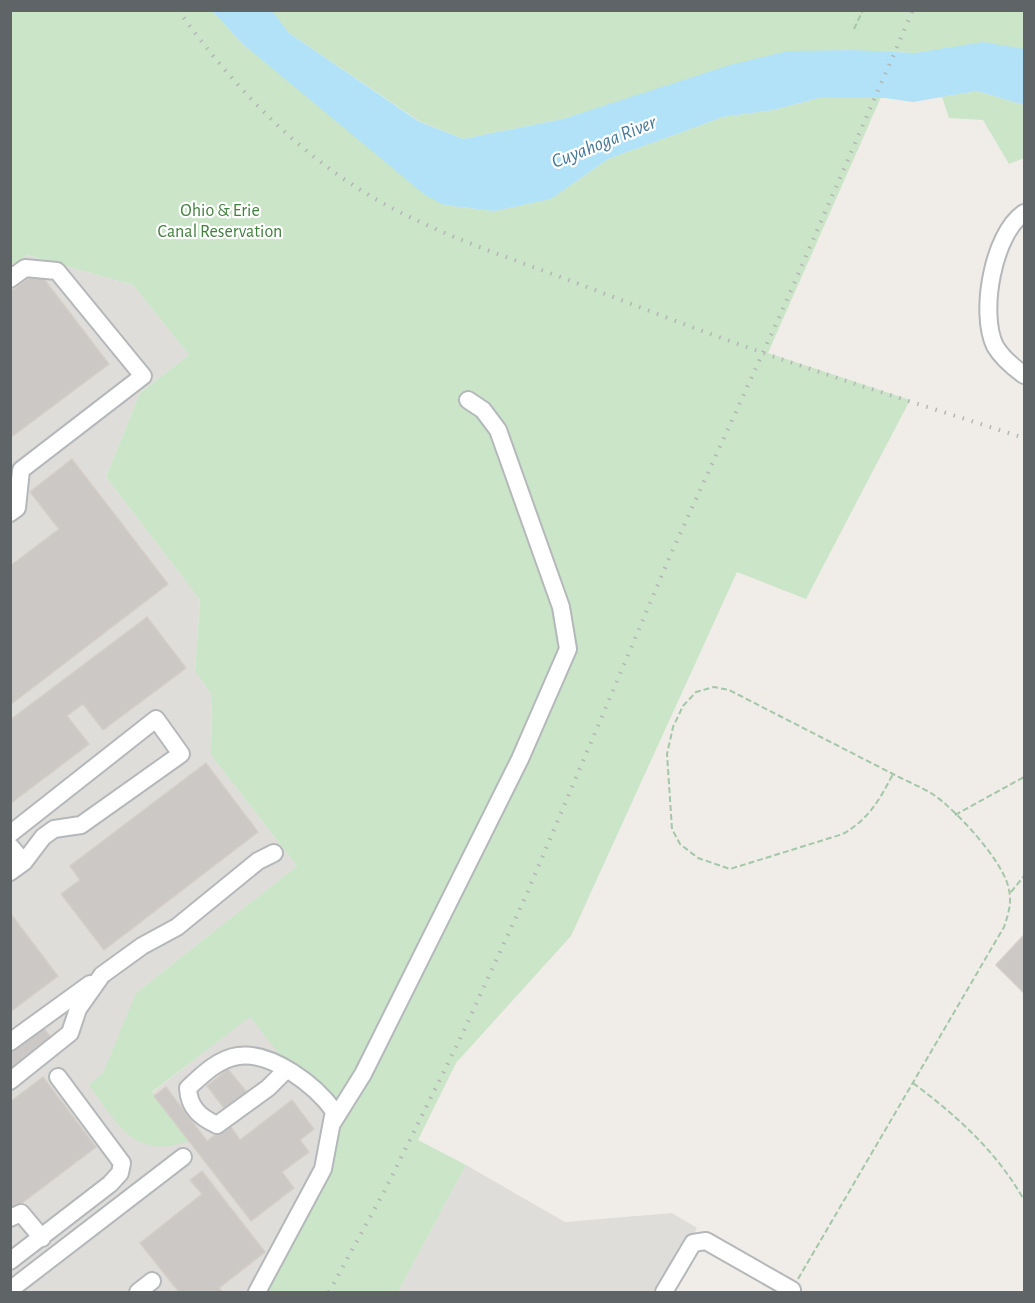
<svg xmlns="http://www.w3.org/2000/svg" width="1035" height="1303" viewBox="0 0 1035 1303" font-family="'Alegreya Sans',sans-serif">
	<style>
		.industrial { fill: #dfddda }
		.green { fill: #cbe5c8 }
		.water { fill: #b1e2f7 }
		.building { fill: #ccc8c5; stroke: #d4cec7; stroke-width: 1.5 }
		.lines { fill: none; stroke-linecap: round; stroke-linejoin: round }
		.minor-casing { stroke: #b5b8bb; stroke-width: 20 }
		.path { stroke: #a3c7a8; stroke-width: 2; stroke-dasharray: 6 3; stroke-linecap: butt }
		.minor { stroke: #fff; stroke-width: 16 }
		.rail { stroke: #b4b5b5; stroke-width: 4; stroke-dasharray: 1.5 8; stroke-linecap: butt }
		.labels { text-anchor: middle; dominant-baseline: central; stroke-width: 4.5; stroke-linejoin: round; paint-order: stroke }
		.park-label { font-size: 18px; fill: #42803d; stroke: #fff }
		.water-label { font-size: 20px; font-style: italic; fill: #477998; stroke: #fff }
	</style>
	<rect width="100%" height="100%" fill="#f0ede8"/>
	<path class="industrial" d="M27,255L133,285L189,355L140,393L106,477L200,600L195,671L212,695L211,755L297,866L136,993L130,1110L250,1016L333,1122L328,1149L257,1292H11L10,268Z
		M466,1165L565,1222L672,1213L697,1228L663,1292H398Z"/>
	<path class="green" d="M11,11H212L244,45L444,205L494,211L551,199L608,159L723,117L773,110L819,98L882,95L768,353L910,400L806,599L737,572L571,936L456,1063L418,1140L466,1165L398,1292H257L323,1169L333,1122L250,1017L152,1092L189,1141C132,1160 119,1125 89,1085L103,1073L136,993L297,866L211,755L212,695L195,671L200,600L106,477L140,393L189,355L133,285L27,255L11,268Z
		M269,11H1024V55L959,47L915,53L841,50L674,84L563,119L463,139L419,121L289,33Z
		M977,91L1024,105V158L1009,164L983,120L949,118L942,97Z"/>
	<path class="water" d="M212,11H272L289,33L418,121L463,139L563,119L730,65L788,51L854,50L915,53L983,42L1024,49V105L977,91L913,102L885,98H819L773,110L723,117L608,159L551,199L494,211L444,205L425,195L244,45Z"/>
	<path class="building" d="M38,271L109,364L10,438V292Z
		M72,459L168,584L10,705V566L59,529L30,492Z
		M147,617L186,668L103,730L83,704L67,716L89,744L10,804V720Z
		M206,763L258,832L104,950L61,894L80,880L70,866Z
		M10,913L58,976L10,1012Z
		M1024,935V993L996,965Z
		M41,1025L54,1041L10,1074V1048Z
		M228,1069L249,1095L227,1112L207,1086Z
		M43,1077L96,1147L10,1212V1102Z
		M166,1087L207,1141L229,1124L240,1140L292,1100L314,1129L300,1140L309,1152L282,1172L294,1188L251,1221L154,1096Z
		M202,1171L265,1252L219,1288L222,1292H179L140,1243L202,1194L190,1180Z"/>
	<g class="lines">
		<g class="minor-casing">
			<path id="minor" d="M1024,213C993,234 979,313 995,346C1002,358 1013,367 1024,375
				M10,279L25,268L57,271L143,376L21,470L17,508L10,513
				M10,834L156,719L181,754L81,825L54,829L43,837L24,862L10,872
				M10,846L24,862
				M10,1042L90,984
				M10,1081L70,1033L78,1009L102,975L142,946L177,927L258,861L274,853
				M333,1122L363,1074L520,759L568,649L561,607L498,430L483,410L468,400
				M10,1218L21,1213L42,1238
				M10,1261L110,1184L120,1173L122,1163L58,1077
				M10,1290L183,1157
				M138,1292L152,1281
				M257,1292L323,1169L334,1111C316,1086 272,1051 238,1056C218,1059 202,1075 188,1088C189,1108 200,1117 217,1125L268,1088L286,1070
				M664,1292L693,1243L706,1241L792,1290"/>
		</g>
		<path class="path" d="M854,29L863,10
			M955,815L1024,777
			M1011,892L1024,876
			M913,1083C957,1116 997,1152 1024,1200
			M798,1279L1004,927C1008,915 1012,903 1009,890C1005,863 957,811 934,795C922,787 906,781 893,774L729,690L714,687L696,692L683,706L673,727L667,754L672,829L680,844L698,858L730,869L843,834C869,819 880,799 893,774"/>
		<use href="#minor" class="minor"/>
		<path class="rail" d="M178,10C227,78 283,139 353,185C421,230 503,255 579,284C632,304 685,325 738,344C833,378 929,407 1024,438
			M329,1292L385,1190L460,1039L528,891L670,556L786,302L913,10"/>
	</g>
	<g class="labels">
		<g class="park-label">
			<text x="220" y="211">Ohio &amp; Erie<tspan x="220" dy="21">Canal Reservation</tspan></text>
		</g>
		<g class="water-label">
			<text transform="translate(604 142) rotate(-22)">Cuyahoga River</text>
		</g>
	</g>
	<rect width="1035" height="1303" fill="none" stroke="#5f6467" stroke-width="24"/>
</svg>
